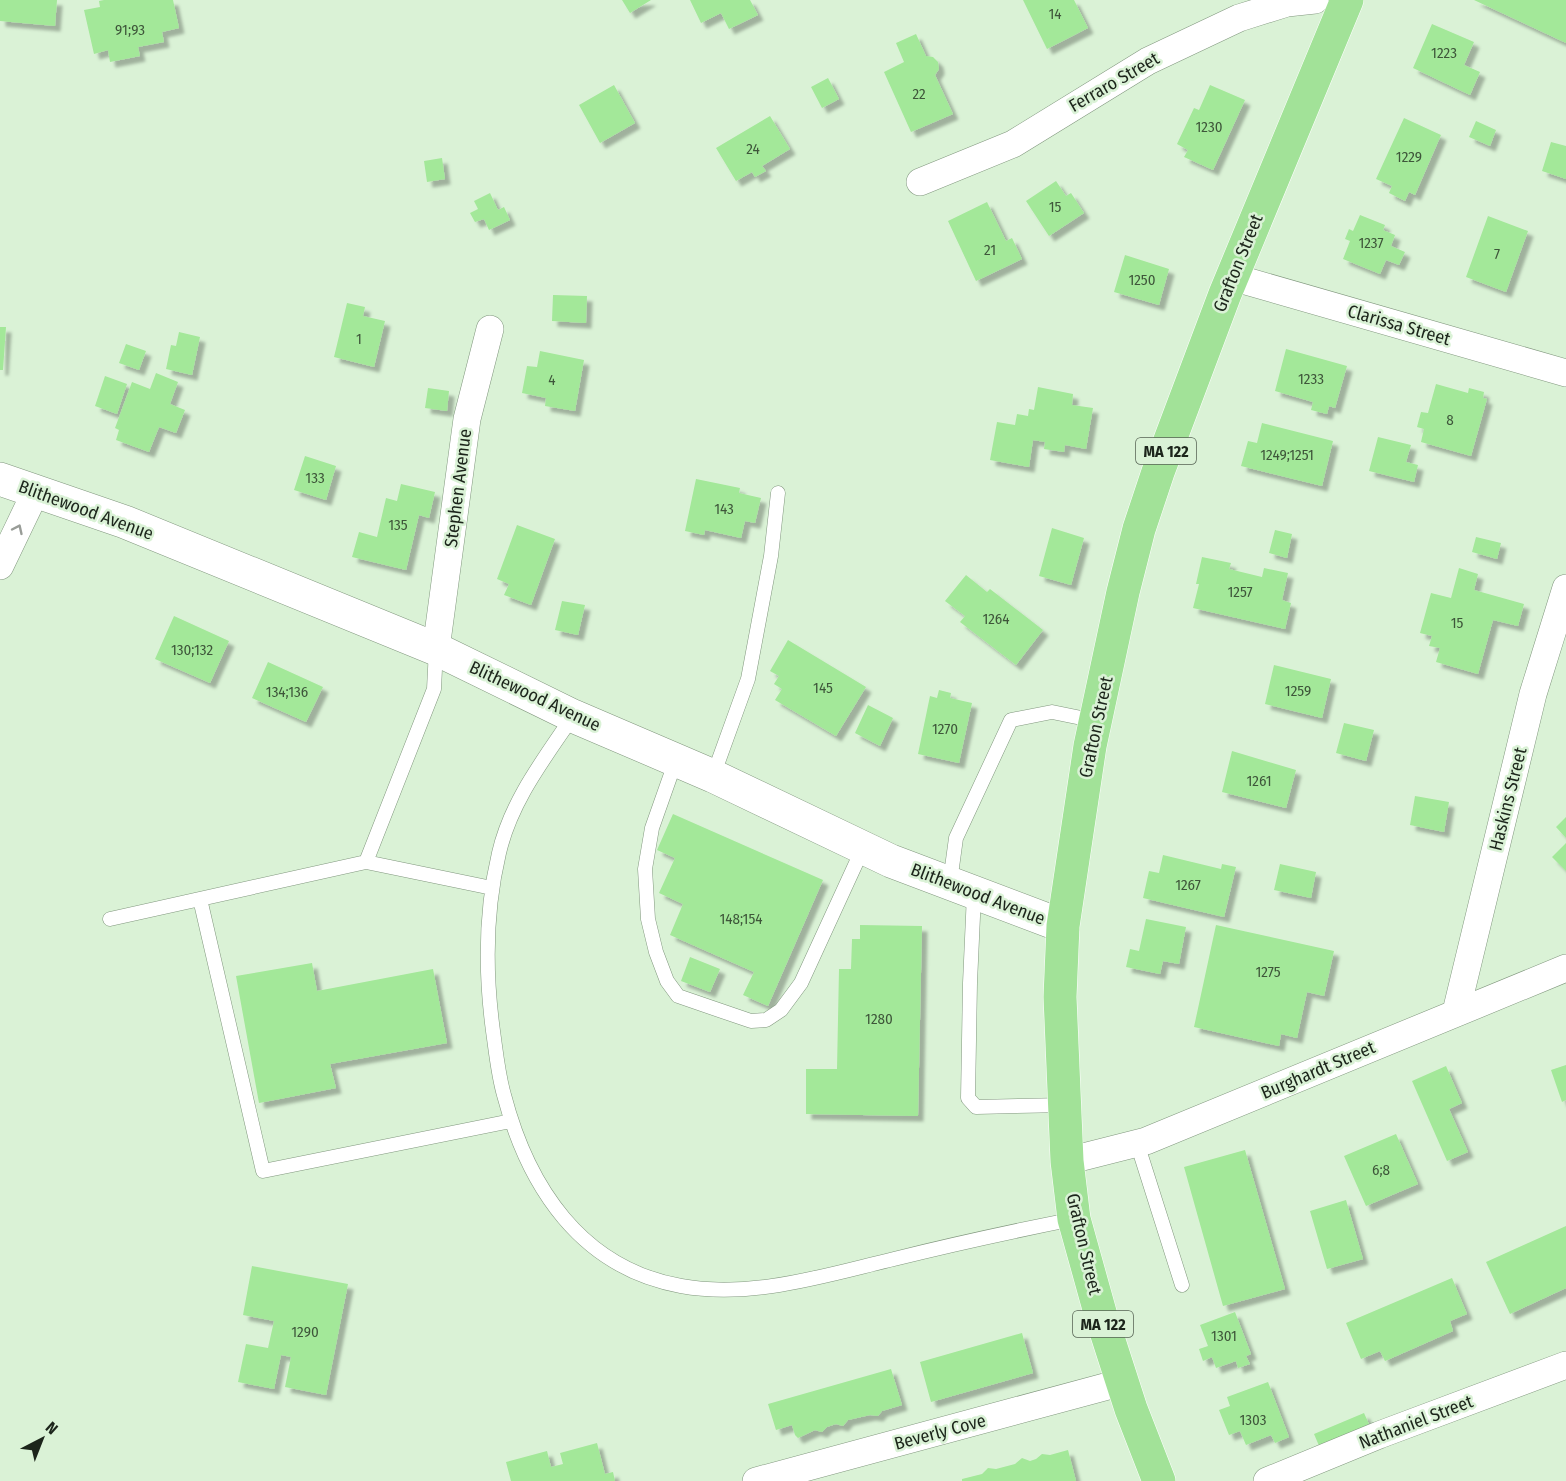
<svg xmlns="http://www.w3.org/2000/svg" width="1566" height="1481" viewBox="0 0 1566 1481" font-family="'Fira Sans Condensed',sans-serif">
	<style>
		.building { fill: #a3e899; filter: url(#shadow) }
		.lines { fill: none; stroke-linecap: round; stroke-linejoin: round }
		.service-casing { stroke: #81977e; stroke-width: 15 }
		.minor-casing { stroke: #81977e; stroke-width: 28 }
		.tertiary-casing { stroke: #81977e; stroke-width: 34 }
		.trunk-casing { stroke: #fff; stroke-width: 34 }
		.service { stroke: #fff; stroke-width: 14 }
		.minor { stroke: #fff; stroke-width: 27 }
		.tertiary { stroke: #fff; stroke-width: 33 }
		.trunk { stroke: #a2e298; stroke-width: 33 }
		.oneway { stroke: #999d98 }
		.labels { text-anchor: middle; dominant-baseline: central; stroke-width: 5; stroke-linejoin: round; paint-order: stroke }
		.number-label { font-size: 15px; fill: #3e563a }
		.shield { fill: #daf2d6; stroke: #556253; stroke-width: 1.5 }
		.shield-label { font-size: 16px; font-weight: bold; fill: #1c251b }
		.street-label { font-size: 18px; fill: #1c251b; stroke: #daf2d6 }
	</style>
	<defs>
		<filter id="shadow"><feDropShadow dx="5.5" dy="5.5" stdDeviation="1.5" flood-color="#0004"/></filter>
	</defs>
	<rect width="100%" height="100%" fill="#daf2d6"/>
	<path class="building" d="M0,0H57L55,26L0,21Z
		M104,0H173L179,28L162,32L164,42L138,47L140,56L110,62L108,50L94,54L84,10L100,7L99,1Z
		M622,0H651L630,13Z
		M690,0H750L758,15L729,29L721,13L701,23Z
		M1023,0H1074L1088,28L1047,49Z
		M1474,0H1566V43Z
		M1432,24L1474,42L1464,65L1480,72L1470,95L1413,68Z
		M916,34L926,56L933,57L938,62L939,69L935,75L953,114L911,132L884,72L904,62L896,43Z
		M828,78L839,99L822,108L811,87Z
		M614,85L635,123L600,143L579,105Z
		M1210,85L1245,100L1213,170L1184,157L1188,150L1177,144L1194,108L1199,110Z
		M770,116L790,149L762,166L766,171L755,177L752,172L736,181L716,148Z
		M1404,118L1441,135L1415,195L1409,192L1405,201L1389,193L1392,186L1376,179Z
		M1476,121L1496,130L1490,146L1469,137Z
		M1551,142L1566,146V179L1542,171Z
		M442,158L445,179L427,182L424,161Z
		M1056,181L1066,196L1071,193L1084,213L1049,236L1026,201Z
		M490,193L498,210L504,207L510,220L489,230L484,219L475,222L470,213L478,209L474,201Z
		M987,202L1006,241L1012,238L1022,259L976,281L948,221Z
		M1360,215L1385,225L1383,230L1395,235L1391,246L1405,252L1399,265L1386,260L1380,274L1343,259L1350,241L1345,239L1349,229L1353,231Z
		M1488,216L1528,231L1506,292L1466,277Z
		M1125,255L1169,269L1159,305L1114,292Z
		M553,295L587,296L586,323L552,321Z
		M347,303L365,307L363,316L385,321L374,367L334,357Z
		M0,327H6L3,370H0Z
		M179,332L200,337L192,375L166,369L171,345L176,346Z
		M126,344L146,351L139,370L119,363Z
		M1286,349L1347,366L1335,408L1329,406L1327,414L1311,410L1313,402L1275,391Z
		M540,351L584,360L575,411L545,406L546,398L522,393L527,366L537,367Z
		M156,373L178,382L170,404L185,410L176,433L159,427L149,452L116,440L119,430L115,428L132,382L150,389Z
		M105,376L127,384L117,414L95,406Z
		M1436,384L1468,393L1469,388L1484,392L1483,398L1487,399L1471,456L1421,442L1424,429L1417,427L1421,412L1428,413Z
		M1038,387L1073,394L1072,405L1093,408L1086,449L1065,445L1064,452L1044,449L1045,442L1033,440L1029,467L990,460L997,422L1015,425L1017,414L1028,416L1029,409L1034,410Z
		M428,388L449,391L447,411L425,408Z
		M1262,423L1333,441L1322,486L1241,466L1248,441L1257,443Z
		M1378,437L1411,445L1406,462L1418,465L1414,482L1369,471Z
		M305,456L336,466L326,500L294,490Z
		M696,479L740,488L739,493L761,498L755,523L745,521L741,538L705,530L704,535L685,531Z
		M401,484L435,492L429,518L419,515L406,570L352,557L359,532L377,537L386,498L397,501Z
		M517,525L555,539L531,605L504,595L509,584L497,579Z
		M1052,528L1084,538L1071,585L1039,576Z
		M1275,530L1292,534L1287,558L1269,553Z
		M1476,537L1501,543L1497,559L1472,552Z
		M1202,557L1231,563L1229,569L1262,577L1264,568L1288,573L1282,600L1291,603L1285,629L1193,608L1199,584H1196Z
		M1459,568L1478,574L1474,590L1524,604L1518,626L1493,620L1478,674L1436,662L1440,648L1429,646L1432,636L1420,633L1431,593L1451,598Z
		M966,575L987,592L990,589L1043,630L1016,665L960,622L965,616L945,601Z
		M562,601L585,605L578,635L555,630Z
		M174,616L229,641L210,683L155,659Z
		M788,640L866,687L836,736L775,700L782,689L774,684L779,676L770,671Z
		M268,662L323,687L306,722L252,698Z
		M1274,665L1331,679L1322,718L1265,704Z
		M939,690L951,693L950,698L972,703L959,763L918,754L930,696L937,698Z
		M868,705L893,718L880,746L855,733Z
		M1344,723L1374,730L1366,761L1336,753Z
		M1232,751L1296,770L1286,808L1222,792Z
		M1415,796L1449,802L1444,832L1410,825Z
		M673,814L823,880L768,1006L743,995L754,972L670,935L683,904L659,893L675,858L657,850Z
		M1566,817V838L1556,827Z
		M1566,843V871L1552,857Z
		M1163,855L1221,869L1222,864L1236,867L1224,917L1143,898L1149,871L1159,873Z
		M1280,864L1316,872L1311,898L1274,890Z
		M1146,919L1186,927L1179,964L1163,961L1160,974L1126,967L1130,949L1139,951Z
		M860,925L922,926L918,1116L806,1114V1069H837L839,969H851L852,939H860Z
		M1216,925L1334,951L1324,996L1307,992L1297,1038L1281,1034L1279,1046L1194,1027Z
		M690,957L720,969L710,992L681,981Z
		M312,963L317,991L433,969L447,1043L330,1064L336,1088L259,1103L236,976Z
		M1566,1065V1100L1562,1102L1551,1070Z
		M1446,1066L1462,1103L1449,1109L1468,1152L1447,1161L1412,1081Z
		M1396,1134L1418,1184L1366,1206L1344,1156Z
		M1245,1150L1285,1289L1223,1306L1184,1167Z
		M1346,1200L1363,1259L1327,1269L1310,1211Z
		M1566,1226V1288L1510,1314L1486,1262Z
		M252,1266L348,1284L326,1395L285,1387L291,1357L281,1355L274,1389L238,1382L246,1344L268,1348L274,1321L243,1315Z
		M1452,1278L1467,1314L1450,1321L1453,1331L1385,1361L1380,1351L1361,1359L1346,1323Z
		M1235,1312L1251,1354L1246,1356L1250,1364L1238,1368L1236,1361L1216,1368L1212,1357L1203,1361L1199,1349L1208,1346L1200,1325Z
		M1022,1333L1033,1373L931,1402L920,1362Z
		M891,1369L902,1405L882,1411L878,1416L870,1415L848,1420L843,1426L836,1424L827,1427L822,1432L815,1430L798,1438L795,1435L792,1425L776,1430L768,1404Z
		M1268,1382L1289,1437L1275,1443L1271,1435L1246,1445L1240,1431L1229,1435L1219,1410L1230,1406L1227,1397Z
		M1364,1413L1373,1433L1323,1455L1314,1434Z
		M597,1443L605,1474L613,1472L615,1481H511L506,1462L547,1451L551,1467L563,1464L560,1453Z
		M1068,1450L1076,1481H962V1479L982,1474L988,1468L996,1469L1015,1464L1022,1458L1030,1461L1036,1459L1042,1454L1050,1455Z"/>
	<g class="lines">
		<g class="service-casing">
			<path id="service" d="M436,649L434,689L366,862L492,888
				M573,716C544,759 511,801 499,853C485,912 485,971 493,1031C496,1052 498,1074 504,1095C528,1187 581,1268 681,1286C752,1299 826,1275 894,1259C954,1244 1014,1231 1074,1219
				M676,760L652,828L645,869L648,919L656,952L667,981L678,996L751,1021L766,1020L781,1010L801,983L863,848
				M713,776L748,679L771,556L778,493
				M950,882L956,838L1011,720L1052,712L1096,721
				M974,894L970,983L968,1098L976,1107L1066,1105
				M200,899L263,1171L511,1121
				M110,919L366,862
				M1137,1143L1182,1285"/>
		</g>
		<g class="minor-casing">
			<path id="minor" d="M920,182L1013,144L1148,61L1239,18L1287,3L1315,0
				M1232,277L1566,373
				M0,566L36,491
				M436,649L467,419L490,329
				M1456,1012L1533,694L1566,588
				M1067,1161L1146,1141L1566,968
				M756,1481L1123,1382
				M1267,1481L1379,1435L1566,1365"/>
		</g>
		<g class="tertiary-casing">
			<path id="tertiary" d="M0,479L125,522L436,649L573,716L713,776L891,861L1063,926"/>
		</g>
		<g class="trunk-casing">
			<path id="trunk" d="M1159,1481L1131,1409L1101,1316L1074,1219L1067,1161L1060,997L1063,926L1090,746L1123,592L1139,529L1158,472L1225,294L1347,0"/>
		</g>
		<use href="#service" class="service"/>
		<use href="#minor" class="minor"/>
		<use href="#tertiary" class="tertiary"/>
		<use href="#trunk" class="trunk"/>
	</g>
	<defs><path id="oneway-chevron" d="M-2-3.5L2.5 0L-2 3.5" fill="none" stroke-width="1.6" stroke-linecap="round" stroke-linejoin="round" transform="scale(1.5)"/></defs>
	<use class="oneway" href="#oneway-chevron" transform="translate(18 529) rotate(-65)"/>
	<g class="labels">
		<g class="number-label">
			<text x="1055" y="14">14</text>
			<text x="130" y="30">91;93</text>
			<text x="1444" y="53">1223</text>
			<text x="919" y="94">22</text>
			<text x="1209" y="127">1230</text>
			<text x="753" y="149">24</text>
			<text x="1409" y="157">1229</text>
			<text x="1055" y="207">15</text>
			<text x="1371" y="243">1237</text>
			<text x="990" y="250">21</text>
			<text x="1497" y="254">7</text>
			<text x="1142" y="280">1250</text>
			<text x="359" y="339">1</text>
			<text x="1311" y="379">1233</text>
			<text x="552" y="380">4</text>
			<text x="1450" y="420">8</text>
			<text x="1287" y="455">1249;1251</text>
			<text x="315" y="478">133</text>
			<text x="724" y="509">143</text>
			<text x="398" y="525">135</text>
			<text x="1240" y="592">1257</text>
			<text x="996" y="619">1264</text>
			<text x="1457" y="623">15</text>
			<text x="192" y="650">130;132</text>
			<text x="823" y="688">145</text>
			<text x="1298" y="691">1259</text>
			<text x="287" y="692">134;136</text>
			<text x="945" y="729">1270</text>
			<text x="1259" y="781">1261</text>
			<text x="1188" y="885">1267</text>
			<text x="741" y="919">148;154</text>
			<text x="1268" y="972">1275</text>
			<text x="879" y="1019">1280</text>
			<text x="1381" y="1170">6;8</text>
			<text x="305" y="1332">1290</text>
			<text x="1224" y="1336">1301</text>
			<text x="1253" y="1420">1303</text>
		</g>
		<g class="shield">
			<rect x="1136" y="438" width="60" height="26" rx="4.5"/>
			<rect x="1073" y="1311" width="60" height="26" rx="4.5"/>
		</g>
		<g class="shield-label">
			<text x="1166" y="451">MA 122</text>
			<text x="1103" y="1324">MA 122</text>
		</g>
		<g class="street-label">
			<text transform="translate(1114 82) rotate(-30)">Ferraro Street</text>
			<text transform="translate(1238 263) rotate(-68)">Grafton Street</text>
			<text transform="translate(1399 325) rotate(16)">Clarissa Street</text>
			<text transform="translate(458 488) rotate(-83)">Stephen Avenue</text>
			<text transform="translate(86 510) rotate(20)">Blithewood Avenue</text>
			<text transform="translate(535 696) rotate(25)">Blithewood Avenue</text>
			<text transform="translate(1096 727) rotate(-78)">Grafton Street</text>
			<text transform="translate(1508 799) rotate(-76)">Haskins Street</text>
			<text transform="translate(978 894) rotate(21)">Blithewood Avenue</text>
			<text transform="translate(1318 1070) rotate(-23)">Burghardt Street</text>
			<text transform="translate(1084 1244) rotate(77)">Grafton Street</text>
			<text transform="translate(1416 1422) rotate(-21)">Nathaniel Street</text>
			<text transform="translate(940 1432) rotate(-15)">Beverly Cove</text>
		</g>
	</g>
	<g transform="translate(42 1439) rotate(42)" stroke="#daf2d6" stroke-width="4.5" paint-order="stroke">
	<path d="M0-4.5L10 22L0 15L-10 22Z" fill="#1c251b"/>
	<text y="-9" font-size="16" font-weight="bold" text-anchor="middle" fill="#1c251b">N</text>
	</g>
</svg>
